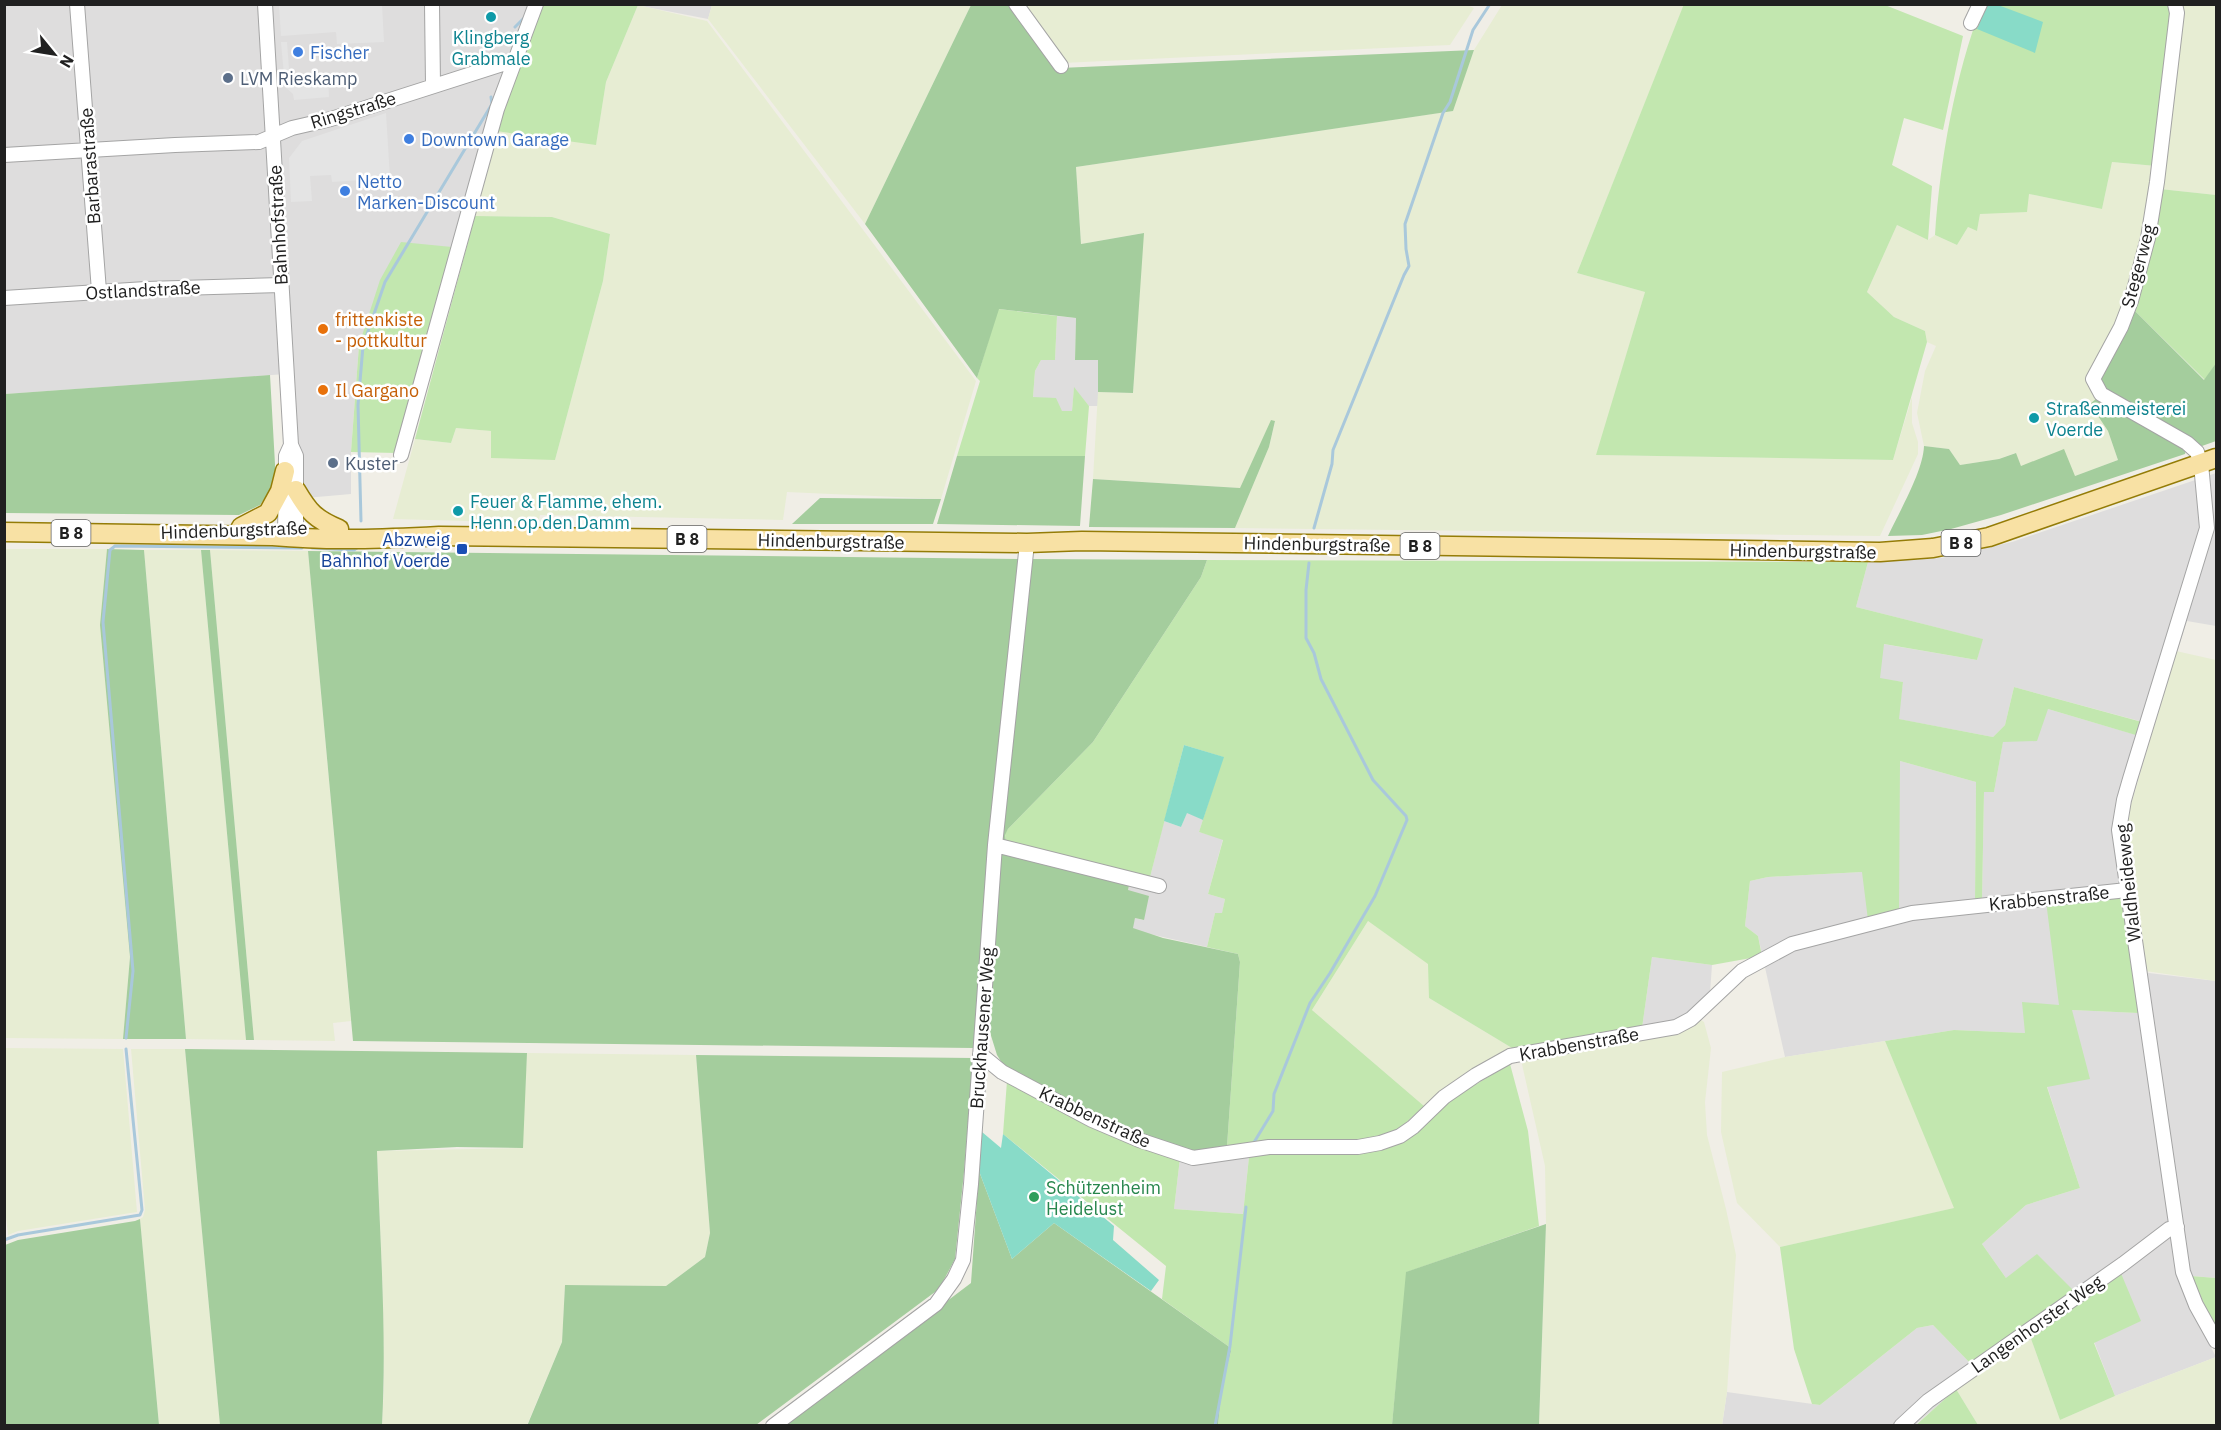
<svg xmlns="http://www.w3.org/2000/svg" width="2221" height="1430" viewBox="0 0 2221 1430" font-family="'IBM Plex Sans',sans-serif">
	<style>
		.residential { fill: #dedddd }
		.farmland { fill: #e7edd3 }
		.grass { fill: #c2e7af }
		.forest { fill: #a4cd9d }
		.pitch { fill: #88dbc8 }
		.parking { fill: #e4e4e4 }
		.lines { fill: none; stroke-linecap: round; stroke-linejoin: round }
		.stream { stroke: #a9c8db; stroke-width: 3 }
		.minor-casing { stroke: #a4a4a4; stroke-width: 16 }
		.major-casing { stroke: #947c07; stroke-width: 21 }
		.minor { stroke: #fff; stroke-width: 14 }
		.major { stroke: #f8e1a4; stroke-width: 18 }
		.culture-dot { fill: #0f9aa8; stroke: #fff; stroke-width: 2 }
		.shop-dot { fill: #3f7fe0; stroke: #fff; stroke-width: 2 }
		.service-dot { fill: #5c6f8a; stroke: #fff; stroke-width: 2 }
		.food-dot { fill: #e8710a; stroke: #fff; stroke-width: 2 }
		.transit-dot { fill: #1a4fb4; stroke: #fff; stroke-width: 2 }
		.leisure-dot { fill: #2e9e5b; stroke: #fff; stroke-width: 2 }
		.labels { text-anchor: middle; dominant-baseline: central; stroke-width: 5; stroke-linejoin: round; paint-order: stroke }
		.shield { fill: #fff; stroke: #636363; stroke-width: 1.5 }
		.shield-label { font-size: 16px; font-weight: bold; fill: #202020 }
		.culture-label { font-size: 18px; fill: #0d838f; stroke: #fff; text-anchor: start }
		.shop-label { font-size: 18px; fill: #366cbe; stroke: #fff; text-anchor: start }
		.service-label { font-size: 18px; fill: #4e5e75; stroke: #fff; text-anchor: start }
		.street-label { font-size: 18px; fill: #202020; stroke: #fff }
		.food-label { font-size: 18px; fill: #c56008; stroke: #fff; text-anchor: start }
		.transit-label { font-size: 18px; fill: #164399; stroke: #fff; text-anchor: end }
		.leisure-label { font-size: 18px; fill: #27864d; stroke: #fff; text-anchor: start }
	</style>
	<rect width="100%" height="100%" fill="#f0eee6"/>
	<path class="residential" d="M5,5H542L496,131L465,248L359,345L351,452V494L294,499L286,374L5,394Z
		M636,5H712L708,19Z
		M1057,316L1076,318L1075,360H1098V406H1089L1074,388L1072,411H1062L1033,397L1035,371L1041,360H1055Z
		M2216,473V626L2187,621L2154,725L2014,687L2005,725L1993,737L1898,719L1903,682L1879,679L1883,644L1977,660L1982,639L1856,607L1868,562L1942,558L2012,542Z
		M2048,709L2150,739L2123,832L2133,893L2059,1005L2025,1033L1954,1030L1785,1057L1758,936L1745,926L1750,881L1768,877L1862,872L1900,761L1976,782L1975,900H1982L1984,792H1994L2003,741Z
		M1187,812L1203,820L1199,832L1223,839L1208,894L1225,899L1222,914L1215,913L1207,947L1141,932V931L1132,928L1135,918L1143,920L1128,890L1131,877L1149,881L1164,821L1181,827Z
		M1652,957L1712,965L1710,993L1677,1023L1642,1028Z
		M2132,971L2216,981V1278L2180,1275L2193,1312L2216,1357L2115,1396L2075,1292L2006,1278L1982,1244L2026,1205L2080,1188L2047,1086L2072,1010L2138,1013Z
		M1232,1156L1249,1157L1243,1214L1174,1209L1180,1158Z
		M1933,1325L1978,1371L1915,1425L1722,1426L1727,1392L1820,1405L1917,1328Z"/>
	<path class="farmland" d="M1464,4L1474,8L1450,45L1062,63L1018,5Z
		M638,5L707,21L976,381L941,499L787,492L783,520L540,515L538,523L393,519L415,439L451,443L456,428L492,431L555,460L603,281L610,234L552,217L475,216L496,131L596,144L606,82Z
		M712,5H971L865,224L708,19Z
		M1502,5H1684L1577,273L1645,292L1597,455L1893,460L1912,397V423L1918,442V454L1880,536L1235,528L1269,447L1275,422L1271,421L1240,488L1093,479L1098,392L1133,393L1143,233L1081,244L1076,167L1452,111L1474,50Z
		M2180,5H2216V195L2160,189Z
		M2112,162L2156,166L2129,300L2089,372V383L2097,398L2090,404L2108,431L2118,460L2075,476L2021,466L2015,453L1999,459L1960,465L1949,449L1924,446L1917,413L1925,371L1936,346L1927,342L1925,331L1894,317L1867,292L1897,225L1928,240L1935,235L1957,245L1968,227L1977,231L1980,214L2029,194L2102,209Z
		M5,549H107L100,625L130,957L123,1039L5,1038Z
		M144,550H201L246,1040L186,1039Z
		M210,550L308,551L351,1021L333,1023L335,1041L254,1040Z
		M2176,651L2216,660V981L2145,971L2123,832Z
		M1368,921L1429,964V998L1517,1051L1465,1073L1424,1106L1312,1010Z
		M1698,1018L1704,1022L1711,1048L1705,1102L1707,1135L1726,1209L1736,1255L1727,1392L1722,1425H1539L1546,1224L1545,1166L1521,1060Z
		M1885,1041L1955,1208L1780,1247L1737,1203L1721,1132L1722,1072L1785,1057Z
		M4,1048L123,1049L137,1212L18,1231L8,1235L4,1199Z
		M131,1049H185L220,1425H159L140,1219L143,1217L145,1210Z
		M527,1053L696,1055L710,1233L705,1257L666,1286L565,1285L562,1342L527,1425H382L384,1387L383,1297L377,1151L522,1148Z
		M2030,1336L2060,1420L2115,1396L2216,1357V1425H1978L1956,1389Z"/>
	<path class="grass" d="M1684,4L1885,5L1963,36L1943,130L1904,118L1892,165L1932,186L1928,240L1897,225L1867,292L1894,317L1925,331L1927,342L1893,460L1596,455L1645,292L1577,273Z
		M542,5H638L606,82L596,145L496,131Z
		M1982,5H2171L2172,12L2156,166L2112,162L2102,209L2029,194L2027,212L1980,214L1977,231L1968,227L1957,245L1935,235C1940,160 1955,75 1982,5Z
		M2160,189L2216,195V363L2205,380L2134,310Z
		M475,216L552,217L610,234L603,281L555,460L491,458V431L456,428L451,443L415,439Z
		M401,242L452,247L397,453L351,452L359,345L380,280Z
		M998,309L1057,316L1055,360H1041L1035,371L1033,397L1056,398L1062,411H1072L1074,387L1089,406L1085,456H957L980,381L977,378Z
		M1207,560L1868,562L1856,607L1983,639L1977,660L1884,644L1880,678L1903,682L1899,719L1993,737L2005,725L2014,687L2142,722L2139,736L2048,709L2037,741L2003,742L1994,792H1984L1982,901H1975L1976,782L1900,761L1899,914L1868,920L1862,872L1768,877L1750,881L1745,926L1758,936L1762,956L1712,965L1652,957L1642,1028L1517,1051L1429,998L1428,964L1368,921L1312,1010L1424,1106L1396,1132L1356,1141L1227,1146L1240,962L1238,954L1207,947L1215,913H1222L1225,899L1208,894L1223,840L1199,832L1223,757L1184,745L1149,881L1006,842L1005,834L1008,829L1093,742L1201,577Z
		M2122,894L2138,1013L2072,1010L2090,1079L2047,1087L2080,1188L2026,1205L1982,1244L2006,1278L2037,1254L2075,1292L1972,1365L1933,1325L1917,1328L1820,1405L1812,1404L1794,1349L1780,1247L1954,1208L1885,1041L1954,1030L2025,1033L2022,1002L2059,1005L2046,901Z
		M1510,1064L1528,1131L1539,1226L1407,1272L1392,1425H1218L1222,1387L1231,1351L1228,1346L1162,1299L1166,1266L1003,1134L1007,1081L1180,1158L1174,1209L1243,1214L1249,1157L1256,1152H1362Z
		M2120,1271L2141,1321L2094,1343L2115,1396L2060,1420L2030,1336Z
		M2191,1276L2216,1278V1329Z
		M1956,1389L1978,1425L1915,1426Z"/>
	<path class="forest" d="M971,5H1012L1060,68L1474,50L1453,111L1076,167L1081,244L1144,233L1133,393L1098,392V360H1075L1076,318L999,309L977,378L865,224Z
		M2134,310L2204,380L2216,363V441L2202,446L2103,387L2099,375Z
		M270,375L276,482L260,505L239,515L5,513V394Z
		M2097,398L2186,449L2185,454L2001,515L1951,529L1922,535L1888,536C1899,512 1923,472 1924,446L1949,449L1960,465L1999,459L2016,453L2021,466L2064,449L2075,476L2118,460L2108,431L2090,404Z
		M1271,420L1275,421L1269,447L1235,528L1089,527L1093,479L1240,488Z
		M957,456H1085L1080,526L937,524Z
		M820,498L941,499L933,524H792Z
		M107,549L144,550L186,1039H123L130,957L100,625Z
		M201,550H210L254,1040H246Z
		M308,551L1020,559L973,1048L353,1041Z
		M1029,559L1207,560L1201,577L1093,742L1008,829L1005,835L1006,842H999Z
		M1008,850L1130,881L1128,890L1149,896L1144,920L1135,918L1133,928L1163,938L1238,954L1240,962L1227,1146L1205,1154L1171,1146L1132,1132L1082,1109L1060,1095L1020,1077L1004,1066L997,1055L988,1026L996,860Z
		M185,1049L527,1053L523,1148L457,1147L377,1151C380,1242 387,1334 382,1425H220Z
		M696,1055L973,1058L964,1172L955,1259L939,1289L756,1425L527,1426L562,1342L565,1285L666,1286L705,1257L710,1233Z
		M979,1171L1012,1259L1054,1223L1228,1346L1231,1351L1222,1387L1218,1425L782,1426L971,1283Z
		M140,1219L159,1425H5V1245L18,1240L135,1221Z
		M1546,1224L1539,1425H1392L1406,1272Z"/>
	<path class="pitch" d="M1988,4L1998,5L2043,22L2035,53L1977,29Z
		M1184,745L1224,757L1203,820L1187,813L1181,827L1164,821Z
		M982,1132L1001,1148L1003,1134L1114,1226L1113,1240L1159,1280L1151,1291L1054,1223L1012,1259L979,1171Z"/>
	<path class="parking" d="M279,5H382L384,42L337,44L336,32L281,36Z
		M281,42H287L290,82L328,79L329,97L294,100L293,94L285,87Z
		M386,113L390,178L332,182L331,175L310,176L312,201L291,202L289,158L302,141Z"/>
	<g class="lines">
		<path class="stream" d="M515,27L524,18
			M361,521L358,405L363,346L385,282L492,104L491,97
			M1314,528L1332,464L1333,450L1404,275L1409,266L1406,249L1405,224L1443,113L1450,102L1473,30L1490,4
			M312,548L354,550L360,546
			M126,1038L133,971L103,622L110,550L115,546L302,548
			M1253,1144L1273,1111L1274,1094L1310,1003L1330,973L1375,896L1407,820L1406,816L1373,780L1321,679L1314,653L1306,638V590L1309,563
			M4,1240L18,1235L140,1215L142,1210L126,1049
			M1215,1426L1230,1346L1246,1207"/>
		<g class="minor-casing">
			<path id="minor" d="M77,4L99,291
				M265,4L291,445L296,456V538
				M432,4L433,85
				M1016,4L1061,66
				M2175,4L2177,13L2157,182L2148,238L2131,301L2121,327L2093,379L2101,394L2187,443L2197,452L2201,464L2207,528L2130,779L2124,800L2119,830L2183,1272L2196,1305L2216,1341
				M1971,23L1980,4
				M4,155L175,145L259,142L292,128L331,119L515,60
				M4,298L146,289L281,285
				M401,455L497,109L536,4
				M285,537L286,456L291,445
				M995,845L1159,886
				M980,1054L1002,1072L1092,1120L1139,1140L1193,1158L1269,1147H1358L1380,1143L1400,1136L1413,1127L1444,1097L1476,1075L1510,1056L1676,1027L1691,1019L1742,971L1792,944L1912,913L2127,890
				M773,1426L936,1304L954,1279L963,1260L971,1184L995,845L1027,543
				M1901,1426L1928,1401L2123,1264L2169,1229L2177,1227"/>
		</g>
		<g class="major-casing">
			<path id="major" d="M296,490C309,512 315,519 339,529
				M241,527L268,513L280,491L285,471
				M4,532L273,536C328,541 383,539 439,536L1027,543L1082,541L1880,552L1933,548L1989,537L2216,458"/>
		</g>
		<use href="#minor" class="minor"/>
		<use href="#major" class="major"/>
	</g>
	<g class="culture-dot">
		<circle cx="491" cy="17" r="6"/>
		<circle cx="2034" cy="418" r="6"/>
		<circle cx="458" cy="511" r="6"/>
	</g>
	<g class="shop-dot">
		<circle cx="298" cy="52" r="6"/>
		<circle cx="409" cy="139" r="6"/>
		<circle cx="345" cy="191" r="6"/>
	</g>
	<g class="service-dot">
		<circle cx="228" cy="78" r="6"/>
		<circle cx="333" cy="463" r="6"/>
	</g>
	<g class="food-dot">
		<circle cx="323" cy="329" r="6"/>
		<circle cx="323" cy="390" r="6"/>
	</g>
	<rect class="transit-dot" x="456" y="543" width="12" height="12" rx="3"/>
	<circle class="leisure-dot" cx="1034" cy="1197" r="6"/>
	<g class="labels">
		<g class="shield">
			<rect x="51.5" y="520" width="39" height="26" rx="4.5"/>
			<rect x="667.5" y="526" width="39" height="26" rx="4.5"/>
			<rect x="1941.5" y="530" width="39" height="26" rx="4.5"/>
			<rect x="1400.5" y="533" width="39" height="26" rx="4.5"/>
		</g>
		<g class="shield-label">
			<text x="71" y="533">B 8</text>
			<text x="687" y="539">B 8</text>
			<text x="1961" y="543">B 8</text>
			<text x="1420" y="546">B 8</text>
		</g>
		<g class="culture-label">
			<text x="491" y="37" text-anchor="middle">Klingberg<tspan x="491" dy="21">Grabmale</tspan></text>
			<text x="2046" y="408">Straßenmeisterei<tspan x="2046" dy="21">Voerde</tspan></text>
			<text x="470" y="501">Feuer &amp; Flamme, ehem.<tspan x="470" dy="21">Henn op den Damm</tspan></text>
		</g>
		<g class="shop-label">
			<text x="310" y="52">Fischer</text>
			<text x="421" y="139">Downtown Garage</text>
			<text x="357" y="181">Netto<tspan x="357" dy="21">Marken-Discount</tspan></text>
		</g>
		<g class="service-label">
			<text x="240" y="78">LVM Rieskamp</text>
			<text x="345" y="463">Kuster</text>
		</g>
		<g class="street-label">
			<text transform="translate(353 110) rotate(-17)">Ringstraße</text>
			<text transform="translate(90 166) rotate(-94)">Barbarastraße</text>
			<text transform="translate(278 225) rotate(-93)">Bahnhofstraße</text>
			<text transform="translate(2138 266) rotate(-75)">Stegerweg</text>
			<text transform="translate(143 290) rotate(-3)">Ostlandstraße</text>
			<text transform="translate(234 530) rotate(-2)">Hindenburgstraße</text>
			<text transform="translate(831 541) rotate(1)">Hindenburgstraße</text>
			<text transform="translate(1317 544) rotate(1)">Hindenburgstraße</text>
			<text transform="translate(1803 551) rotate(1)">Hindenburgstraße</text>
			<text transform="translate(2128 883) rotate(-96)">Waldheideweg</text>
			<text transform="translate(2049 898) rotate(-6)">Krabbenstraße</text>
			<text transform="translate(982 1028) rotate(-86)">Bruckhausener Weg</text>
			<text transform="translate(1579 1044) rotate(-10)">Krabbenstraße</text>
			<text transform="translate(1095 1117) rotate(25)">Krabbenstraße</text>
			<text transform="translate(2037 1324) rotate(-35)">Langenhorster Weg</text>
		</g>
		<g class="food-label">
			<text x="335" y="319">frittenkiste<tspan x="335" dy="21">- pottkultur</tspan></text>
			<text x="335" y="390">Il Gargano</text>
		</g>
		<g class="transit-label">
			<text x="450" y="539">Abzweig<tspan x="450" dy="21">Bahnhof Voerde</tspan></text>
		</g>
		<g class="leisure-label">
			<text x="1046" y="1187">Schützenheim<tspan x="1046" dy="21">Heidelust</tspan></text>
		</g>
	</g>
	<rect width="2221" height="1430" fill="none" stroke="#202020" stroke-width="12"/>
	<g transform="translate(54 54) rotate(120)" stroke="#ffffff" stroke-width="4.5" paint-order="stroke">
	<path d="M0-4.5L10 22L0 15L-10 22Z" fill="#202020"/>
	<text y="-9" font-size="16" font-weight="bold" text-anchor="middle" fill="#202020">N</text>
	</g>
</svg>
